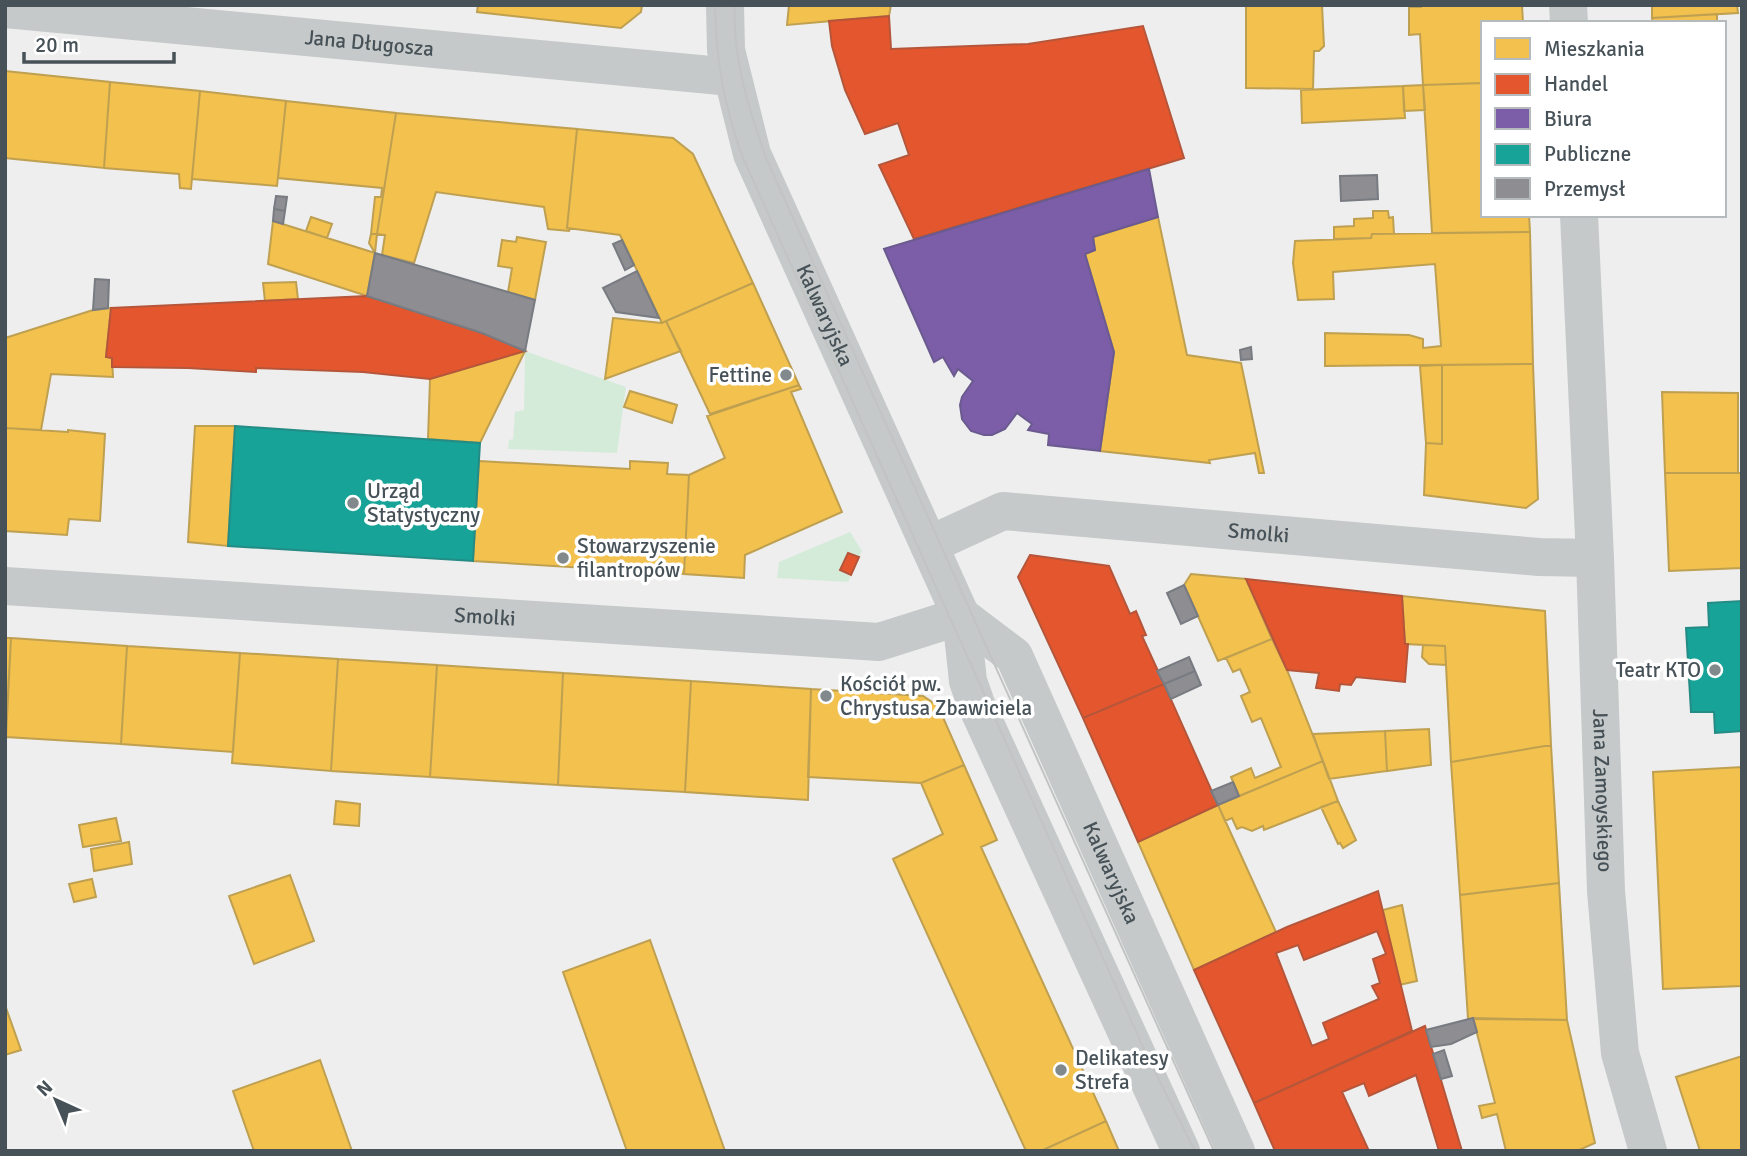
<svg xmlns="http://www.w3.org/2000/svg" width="1747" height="1156" viewBox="0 0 1747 1156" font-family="Signika,sans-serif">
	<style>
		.green { fill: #d5ebda }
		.homes { fill: #f2c14e; stroke: #bfa051; stroke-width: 2 }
		.shops { fill: #e4572e; stroke: #b5563b; stroke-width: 2; fill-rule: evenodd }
		.offices { fill: #7b5ea7; stroke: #6b5a8f; stroke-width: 2 }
		.public { fill: #17a398; stroke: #258b85; stroke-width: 2 }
		.industry { fill: #8d8d92; stroke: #787b81; stroke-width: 2 }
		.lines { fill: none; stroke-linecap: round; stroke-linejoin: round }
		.minor { stroke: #c6c9c9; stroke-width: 38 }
		.tertiary { stroke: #c6c9c9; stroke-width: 38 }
		.tram { stroke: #c2c4c4; stroke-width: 2 }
		.poi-dot { fill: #81898c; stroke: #fff; stroke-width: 2.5 }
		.labels { text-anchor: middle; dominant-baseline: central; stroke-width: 7; stroke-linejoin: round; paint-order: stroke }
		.street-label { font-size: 21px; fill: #475258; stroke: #fff }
		.poi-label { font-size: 21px; fill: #475258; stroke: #fff; text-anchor: start }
	</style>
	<rect width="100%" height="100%" fill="#eee"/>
	<path class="green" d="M525,351L626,387L617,453L508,449L509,440L513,439L515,412L524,410Z
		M850,532L862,551L859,557L848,553L840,570L851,575L848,582L777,578L779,562Z"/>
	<path class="homes" d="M478,5H642L641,12L621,28L477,12Z
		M789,5H891L889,16L787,25Z
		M1246,5H1322L1324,46L1319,51H1314L1313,89L1246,88Z
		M1421,5H1522L1523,23H1483V83L1423,85L1420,34L1409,35V7H1421Z
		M1652,5H1737L1738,13L1652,18Z
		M1717,14V23H1653L1652,18Z
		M5,71L110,82L104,168L5,158Z
		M110,82L200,91L191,189L180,188L179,174L104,168Z
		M1483,83V215H1529L1530,232L1432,233L1423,85Z
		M1423,85L1425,110L1404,111L1403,86Z
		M1403,86L1405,118L1302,123L1301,90Z
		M200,91L286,101L277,186L192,179Z
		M286,101L396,113L377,234H371L375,197H381L382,188L278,178Z
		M396,113L577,129L567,228L570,229L569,231L548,229L544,207L436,192L414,263L382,255L385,235L377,234Z
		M577,129L673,138L693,154L753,283L662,323L620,235L567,228Z
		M1373,211H1388L1389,218L1393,217L1394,234H1372L1371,238L1334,239V227L1354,226V219L1373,218Z
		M311,217L332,224L327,238L306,231Z
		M1158,217L1187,355L1241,363L1264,473H1259L1255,453L1209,460L1210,463L1100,451L1114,352L1085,254L1095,250L1093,237Z
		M273,221L375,253L367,296L268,264Z
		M1530,232L1533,364L1325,366V333L1409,335L1423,339V348L1441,346L1435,264L1333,272L1334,299L1298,300L1293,263L1295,241L1371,238L1372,234Z
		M371,234H377L375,253L369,243Z
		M517,237L546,242L535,300L508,292L512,268L498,266L502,240L516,242Z
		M296,282L298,299L265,301L263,283Z
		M753,283L799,385L710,414L666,321Z
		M111,308L106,357L112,358L113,377L51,374L41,430L5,428V338L93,310Z
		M613,318L662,323L666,321L681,351L605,379Z
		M525,351L480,443L428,439L430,379Z
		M1533,364L1538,499L1526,508L1424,495L1426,443L1442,444V365Z
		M1442,365V444L1426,443L1420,366Z
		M799,385L801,389L791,392L842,512L745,555L744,578L684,574L689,475L725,458L707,416Z
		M630,391L677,405L672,423L624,407Z
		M1662,392L1738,393V473H1665Z
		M195,426H235L228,546L188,542Z
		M5,428L68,432V430L105,434L100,521L69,519L67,535L5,531Z
		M479,461L630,469V461L668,463L667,474L689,475L684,574L473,561Z
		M1665,473H1742V568L1669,571Z
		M1191,574L1246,579L1272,639L1218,661L1184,585Z
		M1402,596L1545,611L1551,745L1451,762L1445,646L1405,644Z
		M5,638H11L5,749Z
		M11,638L127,646L121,744L6,737Z
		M1272,639L1287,670L1323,761L1239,796L1231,777L1251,768L1255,778L1281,767L1261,718L1252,722L1241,696L1250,692L1240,669L1233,672L1226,658Z
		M1423,645L1445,646L1446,665L1429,664L1422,657Z
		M127,646L240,653L233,752L121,744Z
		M240,653L338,659L331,771L232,763Z
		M338,659L437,665L430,777L331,771Z
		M437,665L563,673L558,785L430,777Z
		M563,673L691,681L685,792L558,785Z
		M691,681L811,689L808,800L685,792Z
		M811,689L923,696L938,706L964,765L921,783L808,777Z
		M1429,729L1431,765L1387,771L1385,731Z
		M1385,731L1387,771L1329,779L1313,734Z
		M1551,745L1559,883L1460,895L1451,762Z
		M1323,761L1338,801L1264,830L1263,826L1252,831L1242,827L1237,829L1232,818L1225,821L1218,805Z
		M964,765L997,840L981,847L1106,1121L1041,1151H1026L893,859L943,834L921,783Z
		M1742,767V986L1663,989L1653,772Z
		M336,801L360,804L359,826L334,824Z
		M1338,801L1356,840L1343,848L1340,843L1338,844L1321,807Z
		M1218,805L1276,932L1194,970L1138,842Z
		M116,818L121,841L83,847L79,825Z
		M129,842L132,864L94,871L91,849Z
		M290,875L314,941L254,964L229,896Z
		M92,879L96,897L74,902L69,884Z
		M1559,883L1567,1020L1468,1019L1460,895Z
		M1402,905L1417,981L1399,985L1383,910Z
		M650,940L725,1151H627L563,972Z
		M5,1005L21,1050L5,1055Z
		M1473,1018L1567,1020L1595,1143L1577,1151H1506L1497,1114L1482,1118L1479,1106L1495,1103Z
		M1742,1056V1151H1700L1676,1077Z
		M320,1060L352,1151H254L233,1091Z
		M1106,1121L1119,1151H1041Z"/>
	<path class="shops" d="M889,16L891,49L1028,44L1143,26L1184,158L914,239L879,165L909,155L898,123L865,134L845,90L832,46L829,21Z
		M367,296L482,333L525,351L430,379L363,372L256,368V372L188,368L112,367V358L106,357L111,308Z
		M848,553L859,557L851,575L840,570Z
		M1030,555L1109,566L1130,614L1136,611L1146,635L1142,636L1164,684L1083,718L1018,577Z
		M1246,579L1402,596L1405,644H1408L1405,682L1356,677L1351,685L1340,684L1339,691L1316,688L1319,673L1287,670Z
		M1164,684L1218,805L1138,842L1083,718Z
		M1378,891L1412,1031L1254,1103L1194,970L1287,927ZM1377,931L1386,954L1373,959L1380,983L1372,986L1379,999L1323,1023L1329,1039L1312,1046L1276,953L1298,945L1304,960Z
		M1425,1026L1462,1151H1439L1416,1075L1369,1096L1364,1083L1342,1092L1369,1151H1275L1254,1103Z"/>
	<path class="offices" d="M1149,169L1158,217L1093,237L1095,250L1085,254L1114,352L1100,451L1048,445L1049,434L1028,430L1032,424L1017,413L1005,429L992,435H984L971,431L962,419L960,405L962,397L973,381L958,369L954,376L943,357L934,362L884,249Z"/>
	<path class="public" d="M235,426L480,443L473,561L228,546Z
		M1742,601V731L1715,733L1714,712H1691L1686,628L1709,627L1708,603Z"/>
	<path class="industry" d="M1377,175L1378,199L1341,201L1340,176Z
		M276,196L287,197L285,211L274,209Z
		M274,209L285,211L283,224L273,221Z
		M622,240L634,265L625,270L613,244Z
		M375,253L535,300L525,351L482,333L367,296Z
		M637,271L659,318L616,312L603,288Z
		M95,279L109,280L108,308L93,310Z
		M1251,347L1252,359L1241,360L1240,350Z
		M1184,585L1198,616L1181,624L1167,593Z
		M1189,657L1195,671L1164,684L1157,671Z
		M1195,671L1201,685L1171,699L1164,684Z
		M1233,782L1239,796L1218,805L1211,791Z
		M1473,1018L1477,1032L1451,1044L1431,1047L1426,1030Z
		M1444,1050L1452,1076L1441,1079L1433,1054Z"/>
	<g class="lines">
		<g class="minor">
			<path d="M1568,5L1569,23"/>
			<path id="s1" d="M5,9L732,77"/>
			<path id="s2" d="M1579,215L1595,558L1606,891L1620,1053L1648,1151"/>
			<path id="s3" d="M929,545L1003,511L1539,557L1595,558"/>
			<path id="s4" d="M5,586L879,642L961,616"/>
		</g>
		<g class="tertiary">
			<path id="s5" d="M725,5L726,50L752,154L961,616L968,681L976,704L1181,1151"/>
			<path id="s6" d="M961,616L1014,656L1236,1151"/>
		</g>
		<path class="tram" d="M715,5C716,61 724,106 743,158L1148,1058L1195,1151
			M735,5C732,58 749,109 766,158L1214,1151"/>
	</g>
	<g class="poi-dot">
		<circle cx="786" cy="375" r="7"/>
		<circle cx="353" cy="503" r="7"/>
		<circle cx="563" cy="558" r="7"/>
		<circle cx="1715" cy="670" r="7"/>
		<circle cx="826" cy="696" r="7"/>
		<circle cx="1061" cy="1070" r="7"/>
	</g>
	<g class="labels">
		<g class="street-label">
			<text stroke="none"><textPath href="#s1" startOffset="366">Jana Długosza</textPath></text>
			<text stroke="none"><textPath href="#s5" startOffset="329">Kalwaryjska</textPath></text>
			<text stroke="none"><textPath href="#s3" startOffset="338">Smolki</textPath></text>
			<text stroke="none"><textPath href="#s4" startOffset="481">Smolki</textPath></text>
			<text stroke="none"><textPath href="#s2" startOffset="576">Jana Zamoyskiego</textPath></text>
			<text stroke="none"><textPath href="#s6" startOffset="304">Kalwaryjska</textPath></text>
		</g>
		<g class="poi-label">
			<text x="772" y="375" text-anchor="end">Fettine</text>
			<text x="367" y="491">Urząd<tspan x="367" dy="24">Statystyczny</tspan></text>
			<text x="577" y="546">Stowarzyszenie<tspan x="577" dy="24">filantropów</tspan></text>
			<text x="1701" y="670" text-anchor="end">Teatr KTO</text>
			<text x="840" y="684">Kościół pw.<tspan x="840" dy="24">Chrystusa Zbawiciela</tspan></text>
			<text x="1075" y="1058">Delikatesy<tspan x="1075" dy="24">Strefa</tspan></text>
		</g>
	</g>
	<rect width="1747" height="1156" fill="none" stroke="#475258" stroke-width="14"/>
	<rect x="1481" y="21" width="245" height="196" fill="#ffffff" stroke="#b5babc" stroke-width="2"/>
	<rect x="1495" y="38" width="35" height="21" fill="#f2c14e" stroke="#b5babc" stroke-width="2"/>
	<text x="1544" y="56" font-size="21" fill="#475258">Mieszkania</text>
	<rect x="1495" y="74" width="35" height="21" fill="#e4572e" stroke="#b5babc" stroke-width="2"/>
	<text x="1544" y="91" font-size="21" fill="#475258">Handel</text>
	<rect x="1495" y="108" width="35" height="21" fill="#7b5ea7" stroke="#b5babc" stroke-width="2"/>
	<text x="1544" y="126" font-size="21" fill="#475258">Biura</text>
	<rect x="1495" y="144" width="35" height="21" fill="#17a398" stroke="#b5babc" stroke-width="2"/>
	<text x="1544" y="161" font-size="21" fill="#475258">Publiczne</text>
	<rect x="1495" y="178" width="35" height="21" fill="#8d8d92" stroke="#b5babc" stroke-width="2"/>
	<text x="1544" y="196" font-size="21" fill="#475258">Przemysł</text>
	<g transform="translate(56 1100) rotate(316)" stroke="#ffffff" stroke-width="5" paint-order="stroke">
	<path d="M0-5L12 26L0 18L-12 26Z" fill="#475258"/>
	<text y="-10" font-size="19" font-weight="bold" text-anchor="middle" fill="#475258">N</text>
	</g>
	<path d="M24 52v10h150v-10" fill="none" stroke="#475258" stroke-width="3.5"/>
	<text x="35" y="52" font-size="21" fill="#475258" stroke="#ffffff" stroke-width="5" paint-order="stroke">20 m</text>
</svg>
